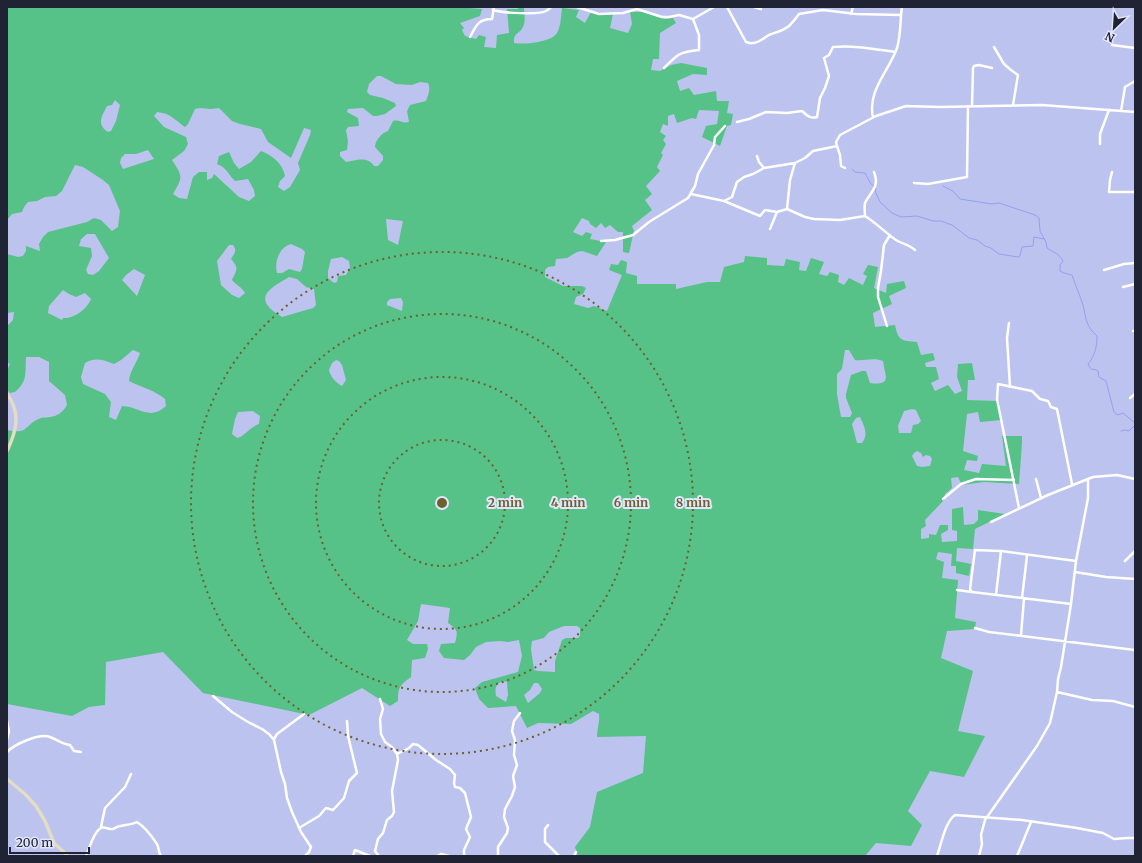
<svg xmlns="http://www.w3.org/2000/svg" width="1142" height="863" viewBox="0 0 1142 863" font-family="Merriweather,serif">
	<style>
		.green { fill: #56c287; fill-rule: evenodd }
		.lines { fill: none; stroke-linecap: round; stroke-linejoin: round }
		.stream { stroke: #94a0f0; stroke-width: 1 }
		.street { stroke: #fff; stroke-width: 2.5 }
		.secondary { stroke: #e2ddc4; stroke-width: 3.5 }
		.ring { fill: none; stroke: #6c612e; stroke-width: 2; stroke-dasharray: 2 4 }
		.centre { fill: #6c612e; stroke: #e1e6fb; stroke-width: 2 }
		.ring-label { font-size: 12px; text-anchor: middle; font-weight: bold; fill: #6c612e; stroke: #e1e6fb; stroke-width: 4; stroke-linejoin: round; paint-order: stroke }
	</style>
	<rect width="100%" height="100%" fill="#bcc3ee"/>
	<path class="green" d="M7,7H469V8L482,9L480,16L460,23L464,28L462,30L465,36L476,39L479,35L486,37L484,47L496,48L497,35L509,33L507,9H518V7H524C524,13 526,21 523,27C520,34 513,32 514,43C524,45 552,42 557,33C561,26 561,16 562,8L579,10L576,17L585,23L591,12L613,14L610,28L628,33L632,24L630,12H644L665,19L673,18L676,23L660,33L659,59H653L651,70L660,71L671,65L681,63L707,68V75L693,74L677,81L680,91L689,88L694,95L716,91L717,101H729L727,113L733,114L731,125L727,126L720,146L702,137L706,126L717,124L719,111L699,110L696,119L692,118L677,123L674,114L668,116V126L663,124L660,132L666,136L663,140L666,144L661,153L663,155L657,167L660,171L646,186L652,194L645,200L652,210L632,226L634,231L629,253L623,252V232H618L610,225L605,228L601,223L596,228L590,224L589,221L582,218L573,232L582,236L586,232L592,234L590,239L606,242L597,256L582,251L577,252L567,258L556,259L555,266L548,267L545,270V277L563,286H582L586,288L583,294L576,297L574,304L588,308L594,306L607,311L622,275L609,270L611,264L618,265L621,260L627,262L626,273L637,276V284H676V289L707,282H720L724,267L744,262L745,256L767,258V265L784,266L786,259L800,262L799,270L806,271L811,258L824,262L819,274L827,276L830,272L839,275L838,282L844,285L849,278L863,285L867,276L863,274L868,265L878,267L874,288L886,293L887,284L904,281L906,288L889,296L892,304L873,313L875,327L895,325C898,340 901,341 917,342L921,355L933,353L935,360L925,363L926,367H936L939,379L931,383L935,391L948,385L955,394L962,391L957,377L958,364L972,363L975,380H968L967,400L999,401L1002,420L980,422L978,412L967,414L963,451L978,456L977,461L967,460L964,470L979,473L982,464L1006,466L1002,436H1022V443L1019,484L984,482L962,485L958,477L951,478L952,488L945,494L944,500L925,520L926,526L921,529V539L929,538V534L936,535L940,525H948V530L941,534L942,542L957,541V531L952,530V509L963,507L964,525L974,524L978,520V510L1005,514L975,529L973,549L957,548L956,561L971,564L969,576L956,573V566H951L952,554L938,552L936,559L944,562L942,578L958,580L955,618L976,622L975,629L947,631L941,658L973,671L958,731L985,736L964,777L930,771L908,811L922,825L911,846L876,843L865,856H578L575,847L590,827L597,792L643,773L646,736L597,737C597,729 600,722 599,714L593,711L571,724L538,723L527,728L516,706L488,708L479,699L475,688L482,682L518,672L522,656L519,640L508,642L500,641L486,642L476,647L470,655L464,660L444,658L439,651L441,644L455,643C458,631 458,630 448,623L450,608L421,604L418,621L407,640L413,644H427L428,649L425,658L412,660L411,677C400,685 398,687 398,701L390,706L362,688L309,715L203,693L163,652L106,662L105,705L89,707L72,716L7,704V430C30,435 24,424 41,418C43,417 47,418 50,417C58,416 63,412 67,405L65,395L49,381V362L39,357H26C25,373 28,381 15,392L10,393L7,390V370L10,364L7,362V326L13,320L14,312L7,313V254L18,257L23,256L26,251V246L40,251L39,244L43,237L48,232L87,222L94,218L101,220L112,231L118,227L120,211L109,185L103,180L83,167L75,165L62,191L56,196L45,197L37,201L28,202L24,207L22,212L12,214L7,220ZM377,76H381L396,84L412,85L420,82L428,83C431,89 428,95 426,101L410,105L407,111L409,122C403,124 399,119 393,121L388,131C382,133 375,140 375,147L383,156V160L378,166H374C368,156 356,160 346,162L340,156V152L347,150L348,141L346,130L348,127L359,126L358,118L347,112L348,109L363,108L373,116H377L385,114L396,106L395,103L383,98L370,95L367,92L369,84ZM115,100L120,105L116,121L111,131L108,132C96,124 102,116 107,106L112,105ZM200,108L211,109L219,108L232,121L240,124L261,129L268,142L291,158L304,128L311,130L310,135L298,163L300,170L290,187L284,191L278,187L280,181L285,176C283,164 272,155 261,151L251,162L239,169L234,163L229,152L219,156L217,164C227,168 228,174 235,181L248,179L254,190L255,196L249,201L239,197L214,174L212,178L207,180V172H199L193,177L187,199L179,198L173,194C183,177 183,177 172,160L184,151L188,144L186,137L164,127L154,116L157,112C170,113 175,120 185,127L188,124L195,109ZM148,150L154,159L123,169L120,163L121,158L125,154H136ZM386,219L403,221L398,245L388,240ZM87,234H95L109,258L99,271L93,275L88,274L86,270L92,256L91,248L79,246L81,239ZM291,244L302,249L305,252L302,269L300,272L289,269L282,273H277C274,263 279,247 291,244ZM229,245H233C237,250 235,253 231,259C239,268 237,269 232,280C236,285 242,287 245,293L239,298L232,295L221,285L217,261ZM342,257L349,261L350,268L346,275L338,276L337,282L334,283L328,278V271L331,259ZM134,269L145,275L137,296L122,280L126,275ZM289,277L297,279L306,287L314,289L316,305L313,308L282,317C278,314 272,311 269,307C256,293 280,283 289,277ZM63,290L69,294L76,297L85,293L91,299C87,309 74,319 63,318L62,320L48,313L49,306ZM401,298L403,302L402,311L387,305V302L390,299ZM133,350L140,353C137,363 130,370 129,381C141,387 156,391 165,399L166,406C149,421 141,407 122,406L116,420L109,417L111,402L105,394L83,384L81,377L85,363C96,357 103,360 114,364L121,360ZM845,350H849L855,360C864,361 875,357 883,361L886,377L885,381C881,384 875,384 870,383L866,371H862L851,375L846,394V398L852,413L850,417H841L837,394V374L842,369ZM336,360L339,361L342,365L346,380L342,386C336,383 330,376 329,370L332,363ZM912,409L916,410L921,421L918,424L913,425L911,433H899L898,426L904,411ZM253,411L260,416L259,424C250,427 244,437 237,438L232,434L235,419L238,412ZM860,417C864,426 869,434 862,443H857L852,424L856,418ZM917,451L921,453L923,457L926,455L930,456L932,459L930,466L922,467L917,466L912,456L914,453ZM564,626H577L580,628V636L578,638H566L562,640L555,661V672L538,671L534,670L531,649L532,641L544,638L549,632ZM503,681L507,682L508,695L506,702L496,696C495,689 495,684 503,681ZM534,683H538L542,689L540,693L528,703L524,695L530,690Z"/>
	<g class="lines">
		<path class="stream" d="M852,169L855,172L865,173L871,184L874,186
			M943,186L953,191L960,199L992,204L999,203L1035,215L1039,218L1040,231L1046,242L1047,248C1054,253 1059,253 1063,261L1060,265V271L1064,273L1072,275C1075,285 1080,295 1083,305C1086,318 1086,327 1097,336C1097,346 1095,356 1088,364C1092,373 1093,367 1098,371L1099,377L1106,381L1114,412L1118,415L1123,413L1135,423
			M876,189L875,191L880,202L892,213L901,217L917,216L933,221H941L952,225L969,238L977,240L985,246L991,248L999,254L1018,257L1020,256L1022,247L1033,246L1034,237L1044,239
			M1121,431L1125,430L1129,431L1135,425"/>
		<path class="street" d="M577,7L599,14L623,13L637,9L662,17H669L679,15L693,19L714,7
			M727,7L746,42C755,46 762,39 769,35C776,32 783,31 789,26C793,22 796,18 799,14L823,10L856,14L901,15
			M754,7L761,9
			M493,10C501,13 540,15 546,11C548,10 550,8 551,7
			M851,14L853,7
			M470,37C476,26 478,19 492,19L494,7
			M1112,45L1135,48
			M994,47L1004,64L1011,70L1018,75L1013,105
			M664,68C678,54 679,52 699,50V35L693,19
			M972,106L973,68L974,66L979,65L992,68
			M1121,111L1125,87L1135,81
			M873,117C867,91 889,71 897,48C901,35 900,20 902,7
			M737,122L749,119L766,112L787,113L802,111C807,116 811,119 817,117L820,98L825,88L829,76L824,58L829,55L833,47C854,45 874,49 895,52
			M1100,144V134L1109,110
			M837,146L840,155L841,166L845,168
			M757,156L759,162L764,168
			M1112,172L1110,180L1109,192H1135
			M914,183L928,184L967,177L968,106
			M691,194L724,201L760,216L765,210L777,212
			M724,201L732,197L737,182L744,177L753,174L764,168L795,163
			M787,209L790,180L795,163L805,158L813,151L837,146L836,142L840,135L876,116L906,106L939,107L1042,105L1135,112
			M865,216C865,212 864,207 865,203C871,191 880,187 874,172
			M770,229L777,212L787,209L805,217L814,219L840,220L865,216C876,223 885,232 896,240C902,244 909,244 915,250
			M601,241L615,240L633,235L649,222L688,198L695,186L698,174L714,145L715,137L725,126
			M1104,270L1124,264L1135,263
			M1123,287L1135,284
			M1009,323L1007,338L1010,387
			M887,326L878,297V288L881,271L884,245L890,235
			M1133,331H1135
			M1130,398L1135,394
			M1036,479L1041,498
			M943,499L961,484L976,479L1014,480
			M1019,508L997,399L998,384L1032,391L1040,399L1048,401L1051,407L1057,409L1072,484
			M991,522L1048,495L1093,477L1117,475L1135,479
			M1001,551L975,550L970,589L972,592L1071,604
			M1125,561L1135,551
			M1075,572L1106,577L1135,579
			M957,590L972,592
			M996,595L1001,551L1076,561
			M1022,598L1027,556
			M975,628L989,632L1135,650
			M1021,635L1024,599
			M1057,692L1092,700L1113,701L1135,707
			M213,696L232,712L248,722L262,729L269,734L274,740L281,772L285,784L287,798L292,812L301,832L311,847L309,852L305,856
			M7,721L9,731L7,740
			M274,739L277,734L304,714
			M7,752C15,744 39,733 50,737C58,740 62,744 70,745L74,751L81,752
			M397,754L409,748L413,744L418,745L436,760L450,769L455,775L454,783L455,787L460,788L465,793L471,817L466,829L470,837L464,850V856
			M548,825L545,829V842L559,856
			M101,827L105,808L125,787L131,774
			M299,828L319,816L326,808L333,810L344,798L349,781L357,773L348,736L347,721
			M86,856C89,849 94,831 101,828C104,826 109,830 113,829C120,824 129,826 137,822C145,827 151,835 157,844C159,847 158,852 161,856
			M353,856L355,850L370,856
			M379,856L375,851L378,839L383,833L387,820L392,816L394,812L392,791L398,760L397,754L392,747L385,742L381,734L380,719L383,709L380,699
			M437,856L441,854L449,856
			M498,856V847L507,833L508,828L504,817L505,809L512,796L515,787L513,776L517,765L514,755L515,740L512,731L514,721L520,713
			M574,856L576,852
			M937,856C941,845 945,822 955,815L1022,820L1077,828L1103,833L1114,839L1127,838H1135
			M979,856L982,844L981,835L985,820L1037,746L1050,723L1057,692L1058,679L1061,667L1071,604L1076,561L1088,498V479
			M1017,856L1031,822"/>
		<path class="secondary" d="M7,394C21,413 17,430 7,451
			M7,779L25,794L36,806L45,821L54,843L68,856"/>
	</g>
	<g class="ring">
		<circle cx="442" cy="503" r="63"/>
		<circle cx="442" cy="503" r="126"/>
		<circle cx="442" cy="503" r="189"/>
		<circle cx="442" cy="503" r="251"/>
	</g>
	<circle cx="442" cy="503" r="6" class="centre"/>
	<g class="ring-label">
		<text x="505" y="507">2 min</text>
		<text x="568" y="507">4 min</text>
		<text x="631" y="507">6 min</text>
		<text x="693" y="507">8 min</text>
	</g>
	<rect width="1142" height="863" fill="none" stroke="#202333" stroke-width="16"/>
	<g transform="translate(1114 28) rotate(205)" stroke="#e1e6fb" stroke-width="3" paint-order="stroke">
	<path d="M0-3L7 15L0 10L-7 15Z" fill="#202333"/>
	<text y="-6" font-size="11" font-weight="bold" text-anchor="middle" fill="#202333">N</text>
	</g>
	<path d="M10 847v6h79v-6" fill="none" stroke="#202333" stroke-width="2"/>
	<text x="16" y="847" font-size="12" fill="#202333" stroke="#e1e6fb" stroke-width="3" paint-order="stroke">200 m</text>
</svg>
